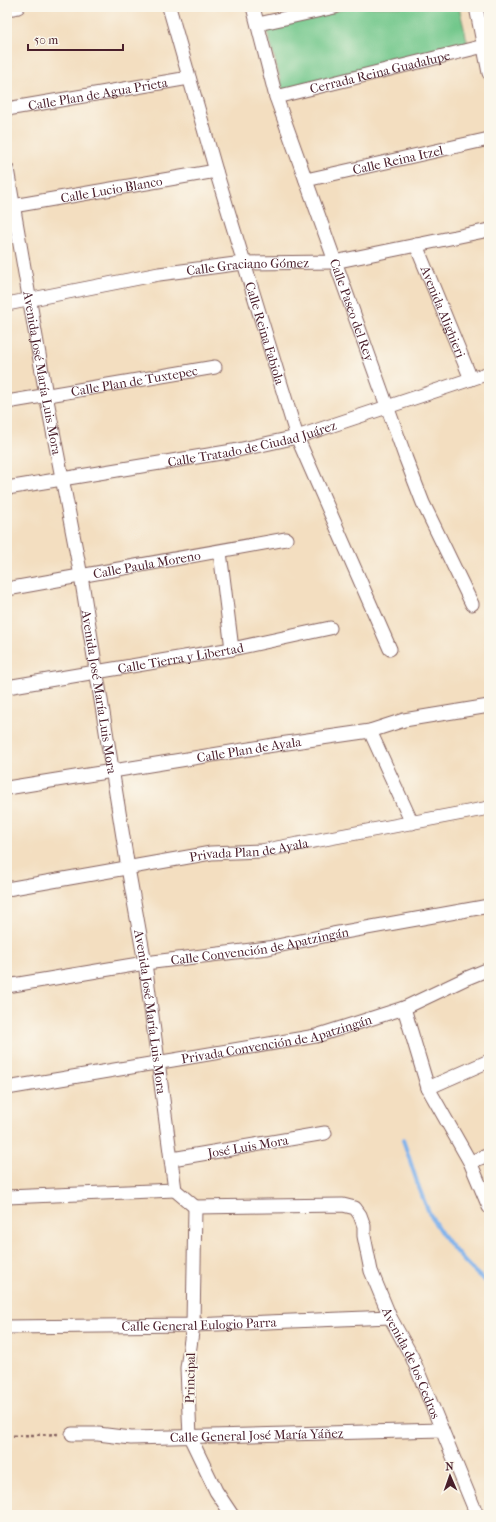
<svg xmlns="http://www.w3.org/2000/svg" width="496" height="1522" viewBox="0 0 496 1522" font-family="'IM FELL French Canon',serif">
	<style>
		.green { fill: #72c78b; stroke: #5e735b }
		.lines { fill: none; stroke-linecap: round; stroke-linejoin: round }
		.stream { stroke: #7fb2ec; stroke-width: 4 }
		.street-casing { stroke: #85625f; stroke-width: 15 }
		.path { stroke: #85625f; stroke-width: 2.5; stroke-dasharray: 3 3; stroke-linecap: butt }
		.street { stroke: #fff; stroke-width: 13 }
		.labels { text-anchor: middle; dominant-baseline: central; stroke-width: 3.5; stroke-linejoin: round; paint-order: stroke }
		.street-label { font-size: 13px; fill: #4a1f2b; stroke: #fbf7ec }
	</style>
	<rect width="100%" height="100%" fill="#fbf7ec"/>
	<filter id="ink" filterUnits="userSpaceOnUse"><feTurbulence type="fractalNoise" baseFrequency=".025" numOctaves="2"/><feDisplacementMap in="SourceGraphic" scale="8" xChannelSelector="R" yChannelSelector="G"/><feConvolveMatrix kernelMatrix="1 2 1 2 8 2 1 2 1" color-interpolation-filters="sRGB"/></filter>
	<filter id="wash" filterUnits="userSpaceOnUse"><feTurbulence type="fractalNoise" baseFrequency=".012" numOctaves="4" result="noise"/><feDisplacementMap in="SourceGraphic" scale="16" xChannelSelector="R" yChannelSelector="G"/><feGaussianBlur stdDeviation="0.9" result="paint"/><feColorMatrix in="noise" values="0 0 0 0 0 0 0 0 0 0 0 0 0 0 0 0 0 1.4 0 .05"/><feComposite in="paint" operator="in"/></filter>
	<g filter="url(#wash)">
		<rect width="100%" height="100%" fill="#f3dec0"/>
		<path class="green" d="M354,7H459L469,49L283,90L266,27Z"/>
		<g class="lines">
			<path class="stream" d="M403,1140C412,1164 419,1194 431,1216C443,1239 468,1268 489,1284"/>
		</g>
	</g>
	<g filter="url(#ink)">
		<g class="lines">
			<g class="street-casing">
				<g id="street">
					<path id="s1" d="M169,7L216,171L297,437L390,649"/>
					<path id="s2" d="M253,7L276,97L406,459L423,503L472,604"/>
					<path d="M476,7L489,73"/>
					<path d="M7,9L18,7"/>
					<path d="M258,24L335,7"/>
					<path id="s3" d="M276,97L484,46"/>
					<path id="s4" d="M7,109L189,78"/>
					<path id="s5" d="M7,169L46,395L81,576L128,868L145,963L175,1190L195,1207"/>
					<path id="s6" d="M306,180L489,139"/>
					<path id="s7" d="M7,207L216,171"/>
					<path id="s8" d="M416,245L471,379"/>
					<path id="s9" d="M7,304L159,274L243,263L334,262L489,230"/>
					<path id="s10" d="M7,402L215,367"/>
					<path id="s11" d="M7,488L233,451L297,437L489,373"/>
					<path d="M220,552L232,649"/>
					<path id="s12" d="M7,589L286,539"/>
					<path id="s13" d="M7,687L232,649L330,628"/>
					<path d="M370,731L412,823"/>
					<path id="s14" d="M7,788L280,744L370,731L404,720L489,706"/>
					<path id="s15" d="M7,889L211,853L261,851L489,808"/>
					<path id="s16" d="M7,986L145,963L268,948L333,934L489,906"/>
					<path d="M404,1008L428,1088L470,1162L489,1207"/>
					<path id="s17" d="M7,1088L316,1036L404,1008L467,978L489,969"/>
					<path d="M428,1088L489,1061"/>
					<path id="s18" d="M172,1159L325,1133"/>
					<path d="M470,1162L489,1155"/>
					<path d="M7,1197L175,1190"/>
					<path id="s19" d="M195,1207L343,1205L355,1208L360,1215L364,1226V1236L371,1271L390,1317L412,1357L477,1515"/>
					<path d="M195,1207L193,1325L187,1368L190,1437L216,1491L232,1515"/>
					<path id="s20" d="M7,1327L193,1325L390,1317"/>
					<path id="s21" d="M72,1434H98L131,1438L442,1430"/>
				</g>
			</g>
			<path class="path" d="M7,1436L60,1434"/>
			<use href="#street" class="street"/>
		</g>
	</g>
	<g class="labels">
		<g class="street-label">
			<text stroke="none"><textPath href="#s3" startOffset="107">Cerrada Reina Guadalupe</textPath></text>
			<text stroke="none"><textPath href="#s4" startOffset="92">Calle Plan de Agua Prieta</textPath></text>
			<text stroke="none"><textPath href="#s6" startOffset="94">Calle Reina Itzel</textPath></text>
			<text stroke="none"><textPath href="#s7" startOffset="106">Calle Lucio Blanco</textPath></text>
			<text stroke="none"><textPath href="#s9" startOffset="244">Calle Graciano Gómez</textPath></text>
			<text stroke="none"><textPath href="#s2" startOffset="319">Calle Paseo del Rey</textPath></text>
			<text stroke="none"><textPath href="#s8" startOffset="72">Avenida Alighieri</textPath></text>
			<text stroke="none"><textPath href="#s1" startOffset="340">Calle Reina Fabiola</textPath></text>
			<text stroke="none"><textPath href="#s5" startOffset="207">Avenida José María Luis Mora</textPath></text>
			<text stroke="none"><textPath href="#s10" startOffset="129">Calle Plan de Tuxtepec</textPath></text>
			<text stroke="none"><textPath href="#s11" startOffset="249">Calle Tratado de Ciudad Juárez</textPath></text>
			<text stroke="none"><textPath href="#s12" startOffset="142">Calle Paula Moreno</textPath></text>
			<text stroke="none"><textPath href="#s13" startOffset="176">Calle Tierra y Libertad</textPath></text>
			<text stroke="none"><textPath href="#s5" startOffset="531">Avenida José María Luis Mora</textPath></text>
			<text stroke="none"><textPath href="#s14" startOffset="245">Calle Plan de Ayala</textPath></text>
			<text stroke="none"><textPath href="#s15" startOffset="245">Privada Plan de Ayala</textPath></text>
			<text stroke="none"><textPath href="#s16" startOffset="256">Calle Convención de Apatzingán</textPath></text>
			<text stroke="none"><textPath href="#s5" startOffset="855">Avenida José María Luis Mora</textPath></text>
			<text stroke="none"><textPath href="#s17" startOffset="274">Privada Convención de Apatzingán</textPath></text>
			<text stroke="none"><textPath href="#s18" startOffset="77">José Luis Mora</textPath></text>
			<text stroke="none"><textPath href="#s20" startOffset="192">Calle General Eulogio Parra</textPath></text>
			<text stroke="none"><textPath href="#s19" startOffset="327">Avenida de los Cedros</textPath></text>
			<text transform="translate(190 1378) rotate(-89)">Principal</text>
			<text stroke="none"><textPath href="#s21" startOffset="185">Calle General José María Yáñez</textPath></text>
		</g>
	</g>
	<rect width="496" height="1522" fill="none" stroke="#fbf7ec" stroke-width="24"/>
	<g transform="translate(450 1476) rotate(358)" stroke="#fbf7ec" stroke-width="3" paint-order="stroke">
	<path d="M0-3L7 15L0 10L-7 15Z" fill="#4a1f2b"/>
	<text y="-6" font-size="11" font-weight="bold" text-anchor="middle" fill="#4a1f2b">N</text>
	</g>
	<path d="M28 44v6h95v-6" fill="none" stroke="#4a1f2b" stroke-width="2"/>
	<text x="34" y="44" font-size="12" fill="#4a1f2b" stroke="#fbf7ec" stroke-width="3" paint-order="stroke">50 m</text>
</svg>
